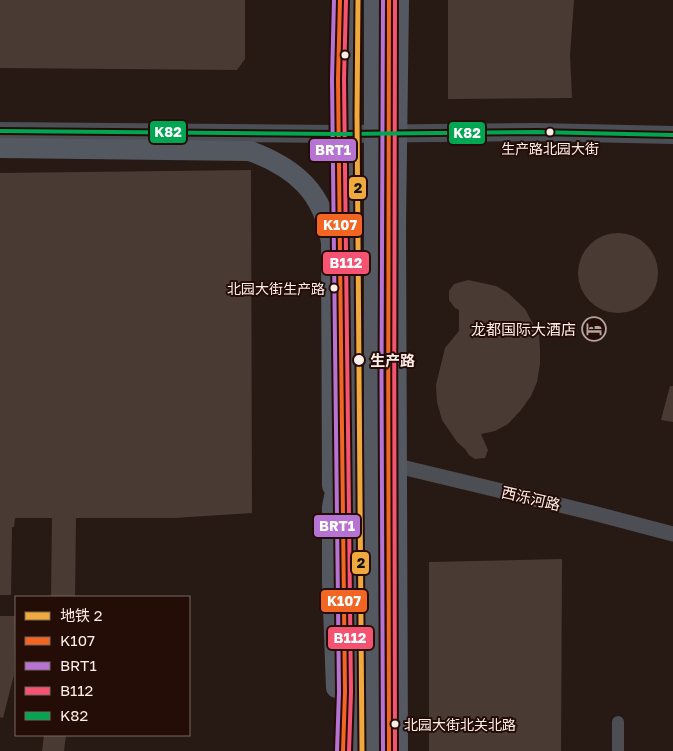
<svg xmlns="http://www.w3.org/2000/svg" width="673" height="751" viewBox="0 0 673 751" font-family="'Golos Text','Noto Sans SC',sans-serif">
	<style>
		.building { fill: #4a3a34 }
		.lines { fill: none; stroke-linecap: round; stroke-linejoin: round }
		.minor { stroke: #4c4e53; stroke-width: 12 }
		.tertiary { stroke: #4c4e53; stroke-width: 15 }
		.secondary { stroke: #4b4f55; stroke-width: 18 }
		.primary { stroke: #52565d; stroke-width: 20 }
		.trunk { stroke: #545961; stroke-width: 20 }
		.trunk-bridge { stroke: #545961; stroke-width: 20 }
		.bus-1-casing { stroke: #240d06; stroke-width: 8 }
		.bus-2-casing { stroke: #240d06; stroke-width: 8 }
		.bus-3-casing { stroke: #240d06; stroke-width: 8 }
		.bus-4-casing { stroke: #240d06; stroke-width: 8 }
		.bus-1 { stroke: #f26522; stroke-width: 4 }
		.bus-2 { stroke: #b673d3; stroke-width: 4 }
		.bus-3 { stroke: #f65372; stroke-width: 4 }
		.bus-4 { stroke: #00a651; stroke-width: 4 }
		.metro-1-casing { stroke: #240d06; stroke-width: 9 }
		.metro-1 { stroke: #efa93d; stroke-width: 5 }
		.bus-dot { fill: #fdeee9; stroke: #240d06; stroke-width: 2 }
		.labels { text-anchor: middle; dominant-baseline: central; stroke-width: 4; stroke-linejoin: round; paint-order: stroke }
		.bus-label { font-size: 14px; fill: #fdeee9; stroke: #240d06 }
		.poi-label { font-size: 15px; fill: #fdeee9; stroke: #240d06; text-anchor: end }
		.stop-label { font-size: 15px; font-weight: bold; fill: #fdeee9; stroke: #240d06; text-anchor: start }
		.street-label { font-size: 15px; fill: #fdeee9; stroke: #240d06 }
		.line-badge { stroke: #240d06; stroke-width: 2 }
		.badge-label { font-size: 14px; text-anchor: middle; font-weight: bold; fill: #fff }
		.pale-badge-label { font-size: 14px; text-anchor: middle; font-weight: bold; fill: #111 }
	</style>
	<rect width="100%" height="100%" fill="#271a15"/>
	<path class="building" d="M0,0H245V59L237,70L0,68Z
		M448,0H574L570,55L572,98L448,99Z
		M251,170L252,513L174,518H76L75,597H51L52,518H15L14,527H12L11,595H0V173Z
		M578 273a40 40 0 1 1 80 0a40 40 0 1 1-80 0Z
		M468,280L496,286L508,293L525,309L539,335L540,350V364L537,382L531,396L521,410L508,424L495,431L481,434L488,450L485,458L475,459L469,455L465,449L457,442L442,420L437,402L436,385L445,348L459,331V310L455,308L449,300V291L454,284Z
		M670,386H673V422L661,420Z
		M562,559L561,751H429V562Z
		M0,616H15L14,675L3,718L0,717Z
		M44,735H66L64,751H42Z"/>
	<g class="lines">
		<path class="minor" d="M618,751V722"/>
		<path class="tertiary" d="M389,464L593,513L673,534"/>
		<path class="secondary" d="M0,131L340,134L536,132L673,135"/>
		<path class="primary" d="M389,0V69
			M387,338L388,427"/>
		<path class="trunk" d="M0,148L250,151C296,168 324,193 331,243L332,486"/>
		<path class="trunk-bridge" d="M348,0L347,376L350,536V751
			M374,0V499L376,751
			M336,688L332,582V507L340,466
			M398,751L396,222L399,0"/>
		<g class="bus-1-casing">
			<path id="bus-1" d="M340,0L338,79L345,692L343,751
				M389,0C388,250 388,501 389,751"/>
		</g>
		<g class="bus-2-casing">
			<path id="bus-2" d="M334,0L332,79L339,692L337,751
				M383,751C381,501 381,250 383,0"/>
		</g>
		<g class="bus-3-casing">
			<path id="bus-3" d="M346,0L344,79L351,692L349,751
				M395,751C394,501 394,250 395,0"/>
		</g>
		<g class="bus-4-casing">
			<path id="bus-4" d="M0,131L340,134L536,132L673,135"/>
		</g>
		<use href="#bus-1" class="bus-1"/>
		<use href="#bus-2" class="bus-2"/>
		<use href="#bus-3" class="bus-3"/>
		<use href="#bus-4" class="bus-4"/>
		<g class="metro-1-casing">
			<path id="metro-1" d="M358,0L357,115L362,751"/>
		</g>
		<use href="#metro-1" class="metro-1"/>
	</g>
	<defs>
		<g id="hotel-ring" transform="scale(1.25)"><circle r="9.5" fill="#240d06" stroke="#b2a49f" stroke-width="1.5"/><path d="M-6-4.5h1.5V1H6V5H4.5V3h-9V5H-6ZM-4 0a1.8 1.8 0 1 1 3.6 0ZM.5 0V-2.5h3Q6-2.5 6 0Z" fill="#b2a49f"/></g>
	</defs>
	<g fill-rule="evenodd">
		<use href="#hotel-ring" x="594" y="329"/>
	</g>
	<g class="bus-dot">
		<circle cx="345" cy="55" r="4.5"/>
		<circle cx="550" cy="132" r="4.5"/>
		<circle cx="334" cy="288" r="4.5"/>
		<circle cx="359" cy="360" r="6"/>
		<circle cx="395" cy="724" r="4.5"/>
	</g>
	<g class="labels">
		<g class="bus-label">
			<text x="550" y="148">生产路北园大街</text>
			<text x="325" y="288" text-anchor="end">北园大街生产路</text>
			<text x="404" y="724" text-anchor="start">北园大街北关北路</text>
		</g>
		<g class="poi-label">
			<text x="576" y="329">龙都国际大酒店</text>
		</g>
		<g class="stop-label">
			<text x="370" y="360">生产路</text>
		</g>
		<g class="street-label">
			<text transform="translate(531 498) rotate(13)">西泺河路</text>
		</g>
	</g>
	<g class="line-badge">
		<rect x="149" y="120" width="38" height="24" rx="5" fill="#00a651"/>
		<rect x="448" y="121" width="38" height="24" rx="5" fill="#00a651"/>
		<rect x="309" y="138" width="48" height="24" rx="5" fill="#b673d3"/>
		<rect x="348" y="176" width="19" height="24" rx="5" fill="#efa93d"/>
		<rect x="316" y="213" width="47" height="24" rx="5" fill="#f26522"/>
		<rect x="322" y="251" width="48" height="24" rx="5" fill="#f65372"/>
		<rect x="313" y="514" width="48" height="24" rx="5" fill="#b673d3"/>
		<rect x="351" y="551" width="19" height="24" rx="5" fill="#efa93d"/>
		<rect x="320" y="589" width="48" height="24" rx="5" fill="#f26522"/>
		<rect x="327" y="626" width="47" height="24" rx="5" fill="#f65372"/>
	</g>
	<g class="badge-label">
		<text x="168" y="137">K82</text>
		<text x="467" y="138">K82</text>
		<text x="333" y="155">BRT1</text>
		<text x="340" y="230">K107</text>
		<text x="346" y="268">B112</text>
		<text x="337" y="531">BRT1</text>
		<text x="344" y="606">K107</text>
		<text x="350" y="643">B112</text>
	</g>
	<g class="pale-badge-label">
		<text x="358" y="193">2</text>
		<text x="361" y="568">2</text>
	</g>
	<rect x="15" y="596" width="175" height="140" fill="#240d06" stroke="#7b6761"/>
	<rect x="25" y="612" width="25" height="8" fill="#efa93d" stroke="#7b6761"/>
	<text x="60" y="621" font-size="15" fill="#fdeee9">地铁 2</text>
	<rect x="25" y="637" width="25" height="8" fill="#f26522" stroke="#7b6761"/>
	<text x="60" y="646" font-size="15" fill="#fdeee9">K107</text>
	<rect x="25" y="662" width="25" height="8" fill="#b673d3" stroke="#7b6761"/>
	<text x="60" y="671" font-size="15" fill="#fdeee9">BRT1</text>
	<rect x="25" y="687" width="25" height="8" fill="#f65372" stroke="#7b6761"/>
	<text x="60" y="696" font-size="15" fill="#fdeee9">B112</text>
	<rect x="25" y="712" width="25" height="8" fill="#00a651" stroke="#7b6761"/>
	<text x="60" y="721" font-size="15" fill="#fdeee9">K82</text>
</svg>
